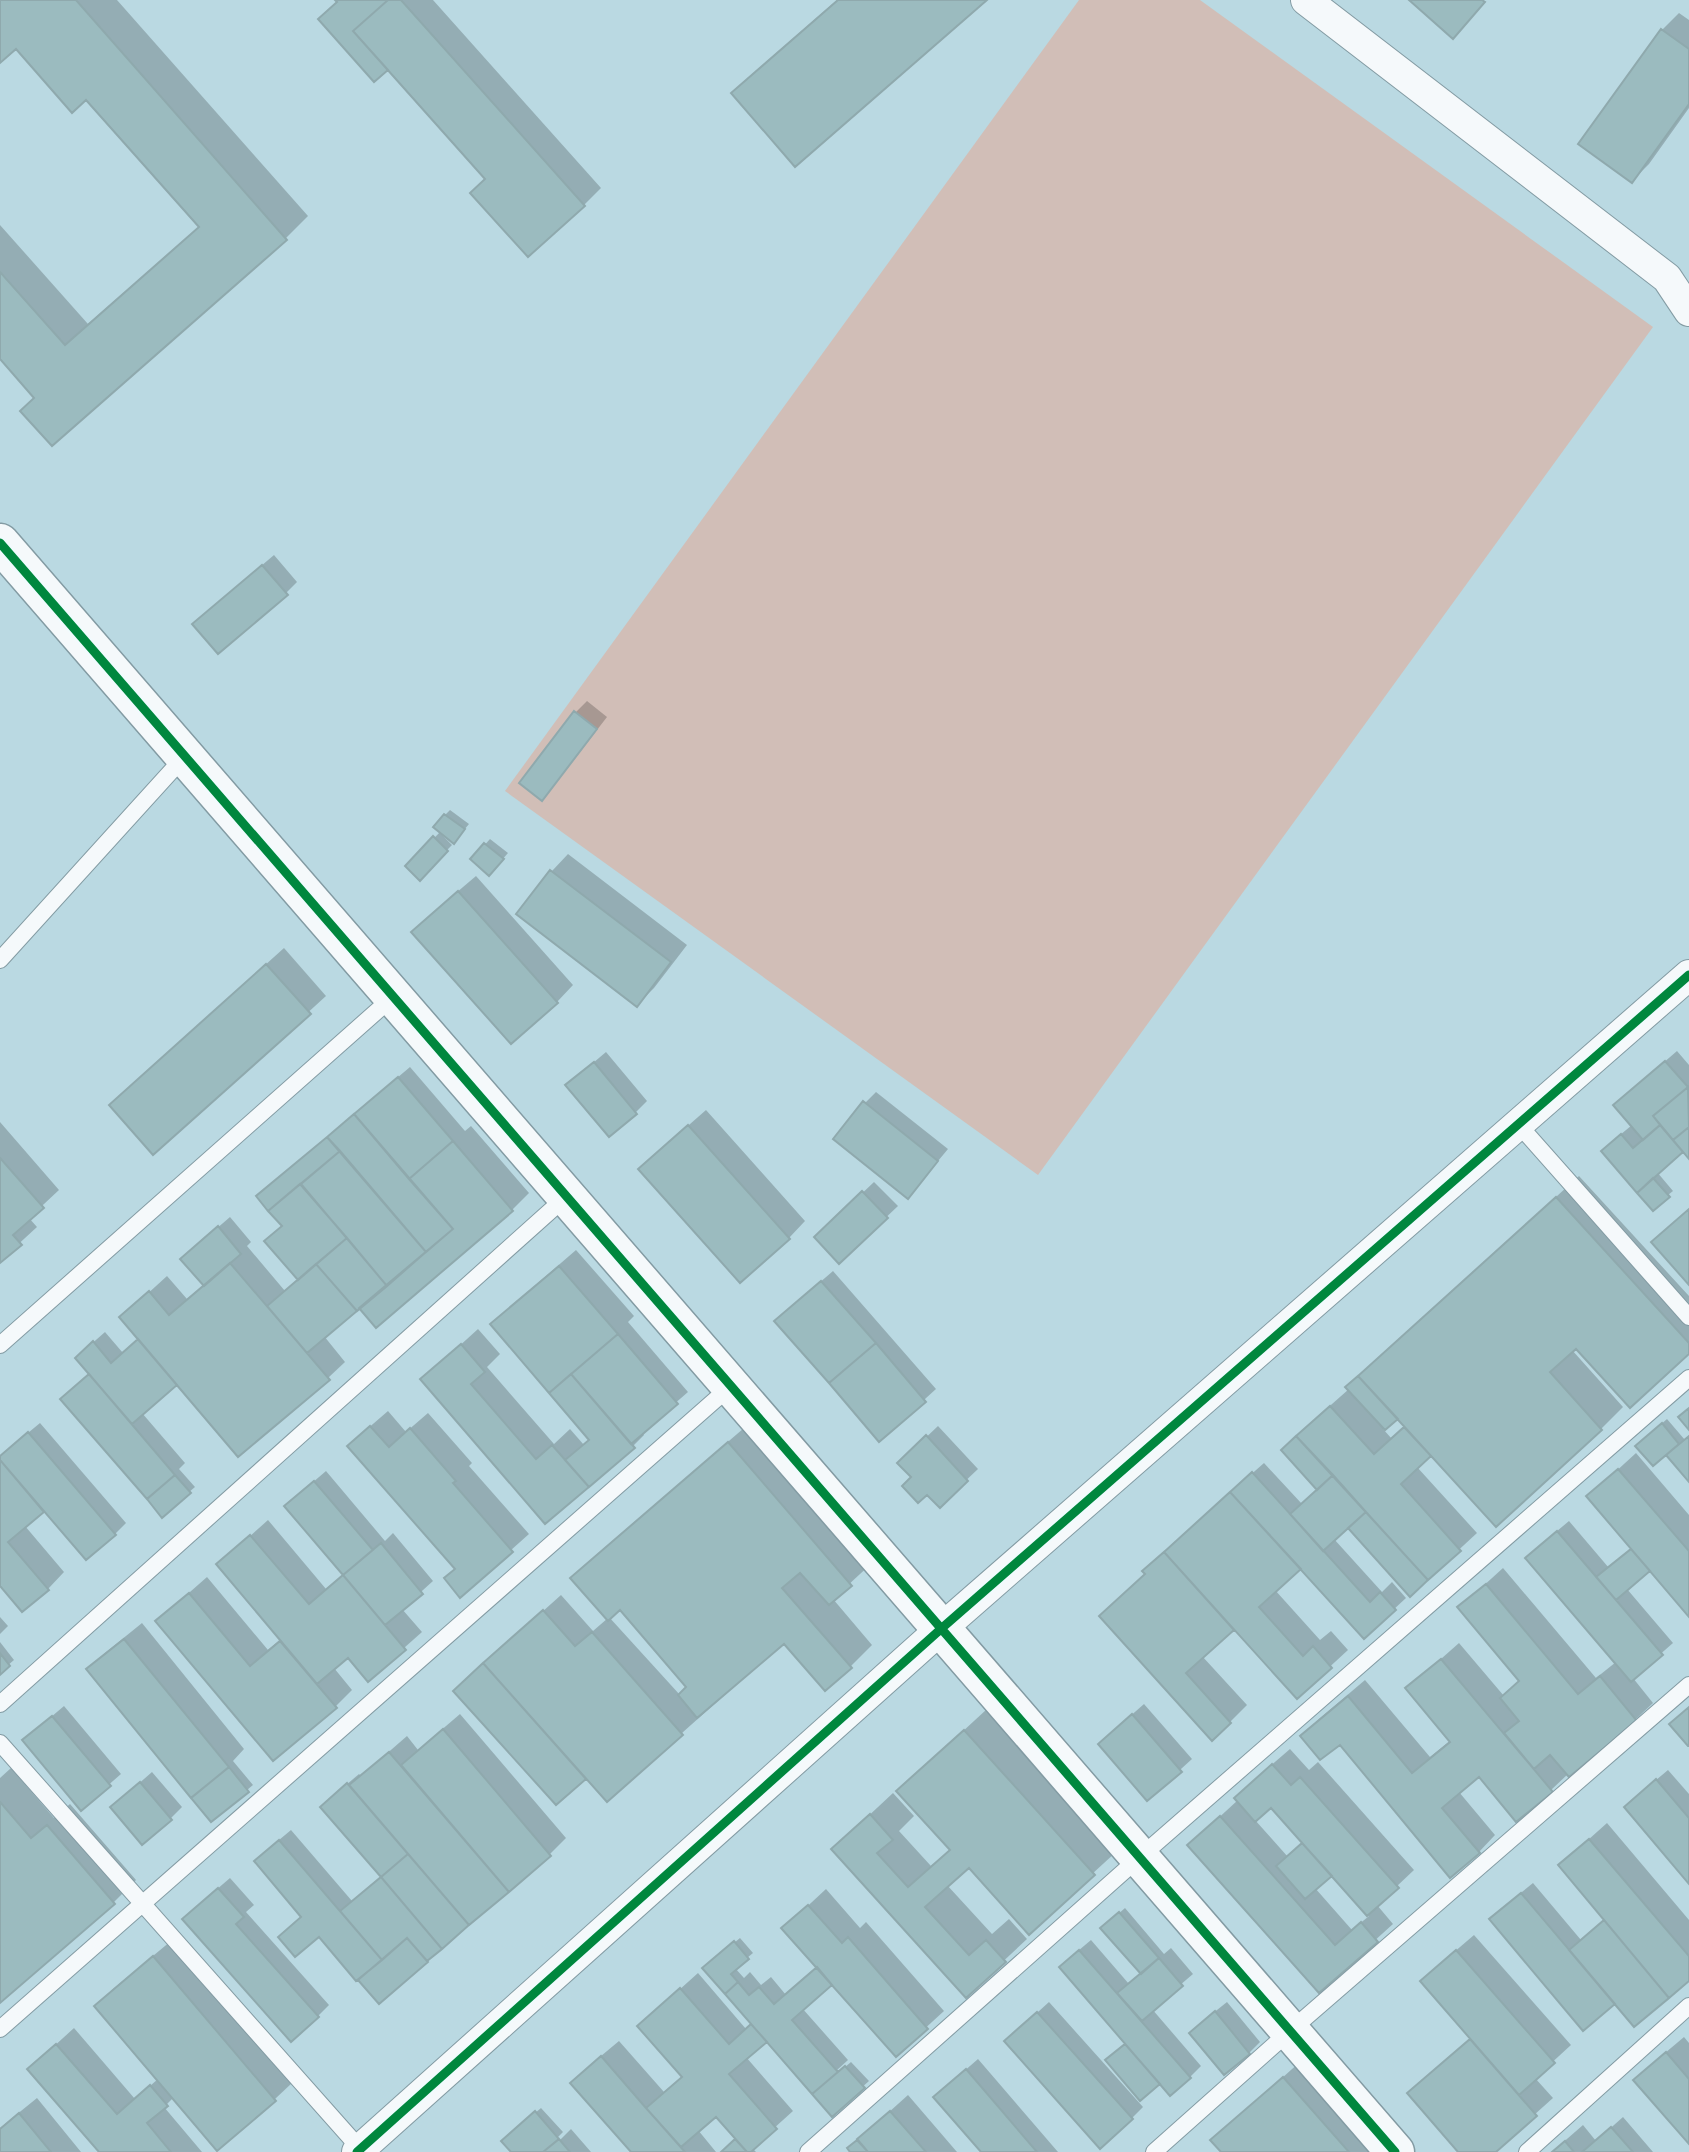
<svg xmlns="http://www.w3.org/2000/svg" width="1689" height="2152" viewBox="0 0 1689 2152" font-family="'Titillium Web',sans-serif">
	<style>
		.green { fill: #d1beb7 }
		.shadow { fill: #0003; fill-rule: evenodd }
		.building { fill: #9bbbbf; stroke: #8fa9ad; stroke-width: 2 }
		.lines { fill: none; stroke-linecap: round; stroke-linejoin: round }
		.service-casing { stroke: #839ba3; stroke-width: 18 }
		.minor-casing { stroke: #839ba3; stroke-width: 32 }
		.tertiary-casing { stroke: #839ba3; stroke-width: 41 }
		.service { stroke: #f5f9fb; stroke-width: 16 }
		.minor { stroke: #f5f9fb; stroke-width: 30 }
		.tertiary { stroke: #f5f9fb; stroke-width: 38 }
		.cycleway-casing { stroke: #f0fbfe; stroke-width: 13 }
		.cycleway { stroke: #00873e; stroke-width: 9 }
	</style>
	<rect width="100%" height="100%" fill="#bad9e2"/>
	<path class="green" d="M1079,0H1200L1653,327L1038,1175L505,791Z"/>
	<path class="shadow" d="M0,0H117L308,216L286,238L52,444L36,397L0,357V225L88,324L200,226L86,97L17,47L0,61Z
		M337,0H433L601,188L584,205L487,178L388,67Z
		M837,0H984L734,93L756,71Z
		M1679,13L1689,20V108L1649,164L1632,181L1662,30Z
		M274,555L297,582L286,593L206,613Z
		M587,701L607,717L552,788L541,799L576,712Z
		M450,810L469,824L459,836L442,832L441,834L452,845L420,878L407,866L441,831L445,815Z
		M490,839L508,853L494,869L472,859Z
		M568,854L687,945L654,988L637,1005L518,913L552,871Z
		M476,876L573,985L557,1002L430,915Z
		M284,948L326,996L154,1153L128,1089Z
		M1677,1051L1689,1065V1156L1684,1150L1657,1172L1673,1191L1668,1195L1614,1140L1632,1125L1626,1095Z
		M606,1052L647,1101L636,1112L567,1085Z
		M410,1067L465,1131L471,1126L529,1193L512,1210L368,1302L324,1336L345,1362L328,1378L178,1382L142,1413L185,1463L179,1469L195,1487L162,1515L91,1373L88,1347L105,1332L123,1353L140,1338L122,1317L167,1276L187,1299L205,1284L194,1248L230,1217L251,1242L247,1246L285,1291L299,1279L270,1185Z
		M876,1092L948,1149L908,1197L865,1103Z
		M706,1110L805,1221L789,1238L657,1153Z
		M0,1122L59,1190L29,1218L37,1227L0,1261Z
		M1579,1176L1689,1296V1352L1577,1346L1572,1350L1623,1407L1601,1429L1432,1453L1417,1467L1477,1533L1411,1594L1348,1526L1334,1539L1382,1592L1392,1582L1406,1598L1364,1637L1300,1567L1275,1590L1320,1640L1331,1631L1348,1650L1297,1697L1234,1627L1202,1656L1247,1705L1230,1722L1101,1616L1146,1573L1161,1554L1264,1463L1302,1504L1319,1489L1315,1419L1349,1389L1383,1354ZM1398,1416L1406,1426L1392,1439L1383,1429Z
		M874,1182L898,1206L839,1262L816,1237Z
		M576,1250L634,1316L628,1322L688,1392L642,1432L644,1435L633,1446L545,1521L423,1379L478,1329L500,1354L487,1367L554,1444L570,1429L584,1445L591,1439L492,1324L509,1308Z
		M833,1271L936,1389L880,1440L788,1310Z
		M388,1411L406,1432L428,1413L472,1463L469,1466L529,1534L461,1595L456,1568L366,1430Z
		M1667,1419L1685,1440L1689,1436V1479L1667,1453L1642,1441Z
		M751,1422L873,1562L833,1599L872,1645L850,1667L784,1642L607,1800L586,1776L556,1803L466,1680L561,1595L593,1631L608,1618L573,1578L595,1556ZM620,1608L688,1686L680,1695L609,1617Z
		M40,1423L126,1523L115,1534L45,1509L25,1526L64,1572L48,1589L0,1584V1456Z
		M938,1426L978,1469L940,1505L899,1463Z
		M1636,1453L1689,1515V1614L1650,1569L1627,1589L1673,1643L1633,1678L1653,1703L1636,1719L1569,1775L1568,1774L1551,1790L1479,1775L1459,1792L1495,1835L1479,1852L1340,1742L1302,1736L1319,1719L1365,1680L1430,1757L1451,1740L1407,1689L1459,1643L1504,1696L1520,1680L1459,1608L1503,1568L1596,1678L1616,1662L1538,1547L1569,1521L1609,1568L1633,1548L1589,1496Z
		M326,1471L385,1541L393,1533L433,1581L402,1609L422,1632L368,1680L348,1656L334,1668L352,1690L336,1706L273,1759L157,1621L207,1577L268,1650L281,1639L219,1564L268,1520L326,1589L344,1574L298,1495Z
		M0,1617L8,1626L0,1634Z
		M142,1623L244,1749L233,1761L253,1785L211,1820L89,1669L105,1653Z
		M0,1642L14,1660L0,1672Z
		M1144,1704L1192,1759L1148,1799L1111,1733Z
		M64,1706L121,1774L81,1809L24,1740Z
		M987,1709L1116,1852L1029,1932L969,1866L947,1885L992,1934L1009,1919L1027,1939L966,1996L833,1849L893,1793L914,1816L899,1831L931,1866L951,1849L898,1791Z
		M460,1714L566,1838L550,1854L379,2002L302,1916L267,1850L291,1830L352,1901L382,1876L333,1796L359,1774L361,1776L407,1736L418,1750Z
		M1290,1749L1309,1770L1318,1762L1414,1870L1377,1905L1393,1924L1319,1991L1189,1845L1238,1800L1253,1781ZM1271,1806L1304,1843L1288,1857L1255,1820ZM1332,1874L1369,1916L1352,1930L1315,1888Z
		M11,1768L54,1818L70,1804L136,1880L114,1902L0,2000V1778Z
		M1668,1770L1689,1794V1881L1637,1796Z
		M152,1772L182,1807L171,1818L112,1807Z
		M1607,1823L1689,1920V1979L1615,2002L1502,1908L1533,1883L1581,1940L1605,1919L1560,1865Z
		M230,1878L254,1905L246,1912L329,2005L318,2016L195,1908Z
		M826,1889L860,1928L866,1922L944,2011L896,2055L832,1982L802,2008L848,2060L836,2071L838,2073L851,2062L869,2081L832,2114L766,2039L746,2057L793,2111L752,2148L756,2152H723L738,2139L716,2114L698,2130L716,2152H633L589,2066L619,2041L664,2092L683,2076L639,2026L698,1973L746,2029L752,2023L710,1963L740,1938L753,1953L735,1968L744,1978L750,1972L761,1985L771,1977L786,1995L818,1966L784,1928Z
		M1125,1908L1164,1954L1171,1948L1193,1974L1152,2009L1201,2066L1190,2077L1160,2081L1112,2055L1127,2043L1072,1956L1091,1940L1129,1984L1142,1973L1108,1923Z
		M1474,1935L1571,2045L1535,2078L1553,2098L1493,2152H1460L1426,2077L1472,2038L1439,1965Z
		M171,1941L292,2083L275,2099L217,2148L174,2097L164,2107L202,2152H101L29,2069L74,2028L135,2099L158,2079L96,2006L113,1989Z
		M1049,2002L1143,2107L1132,2118L1018,2030Z
		M1227,2002L1260,2042L1249,2053L1202,2022Z
		M1684,2037L1689,2043V2142L1652,2064Z
		M978,2059L1058,2152H983L947,2086Z
		M1301,2061L1380,2152H1223L1213,2140Z
		M908,2095L957,2152H852L849,2148Z
		M37,2098L81,2152H0V2128Z
		M541,2108L563,2132L557,2138L554,2146L571,2129L591,2152H513L508,2136Z
		M1623,2117L1653,2152H1552L1583,2125L1596,2141Z"/>
	<path class="building" d="M0,0H76L287,240L52,446L20,411L34,398L0,359V272L65,345L199,227L86,100L72,113L16,49L0,63Z
		M335,0H388L353,31L388,70L374,82L318,19L337,2Z
		M388,0H401L585,206L528,257L470,193L485,179L353,31Z
		M838,0H987L795,167L731,93Z
		M1409,0H1482L1485,2L1453,39Z
		M1661,29L1689,49V104L1632,183L1578,144Z
		M262,565L288,595L218,654L192,624Z
		M574,711L597,729L542,801L519,783Z
		M444,814L465,829L454,844L433,827Z
		M433,836L448,851L420,881L405,866Z
		M484,843L504,859L489,876L470,859Z
		M550,870L671,962L637,1007L516,914Z
		M458,891L558,1003L511,1044L411,932Z
		M266,964L311,1014L153,1155L109,1105Z
		M1665,1061L1688,1087L1653,1116L1660,1125L1643,1140L1613,1105Z
		M594,1062L637,1114L609,1137L565,1085Z
		M398,1077L453,1141L409,1179L354,1114Z
		M1688,1087L1689,1127L1673,1140L1653,1116Z
		M863,1101L938,1161L908,1199L833,1139Z
		M354,1114L453,1229L426,1252L327,1137Z
		M688,1125L790,1239L740,1283L638,1169Z
		M1660,1125L1683,1152L1637,1193L1601,1151L1621,1134L1633,1148Z
		M1689,1127V1159L1673,1140Z
		M327,1137L340,1151L268,1211L256,1196Z
		M453,1141L513,1211L376,1328L359,1308L453,1229L409,1179Z
		M340,1151L426,1252L387,1286L301,1184Z
		M0,1158L44,1208L13,1235L22,1245L0,1263Z
		M1653,1178L1670,1197L1653,1211L1637,1193Z
		M300,1184L347,1238L298,1280L264,1241L282,1226L268,1211Z
		M862,1191L888,1218L839,1264L814,1237Z
		M1556,1197L1689,1343V1354L1630,1408L1576,1349L1550,1372L1602,1430L1496,1527L1358,1376Z
		M1689,1209V1285L1651,1242Z
		M218,1226L241,1254L204,1286L180,1259Z
		M347,1238L387,1286L357,1311L316,1264Z
		M230,1263L330,1380L238,1457L119,1317L149,1291L169,1315Z
		M316,1264L357,1311L307,1353L267,1306Z
		M559,1266L618,1334L549,1393L490,1324Z
		M821,1281L876,1343L829,1383L774,1321Z
		M618,1334L678,1404L631,1444L571,1374Z
		M138,1339L177,1385L132,1424L75,1358L93,1341L111,1363Z
		M876,1343L926,1402L879,1442L829,1383Z
		M461,1344L485,1372L471,1384L536,1459L552,1445L589,1487L545,1524L420,1379Z
		M89,1374L175,1475L147,1499L60,1399Z
		M571,1374L635,1448L589,1487L565,1460L589,1440L549,1393Z
		M1358,1376L1398,1419L1385,1430L1345,1387Z
		M1330,1406L1374,1454L1404,1427L1431,1456L1401,1484L1461,1551L1428,1580L1296,1436Z
		M1689,1408V1430L1678,1417Z
		M1662,1423L1679,1444L1653,1466L1635,1446Z
		M370,1426L389,1447L410,1428L456,1481L453,1483L513,1552L460,1598L444,1578L455,1569L347,1446Z
		M28,1432L116,1535L86,1560L0,1460V1456Z
		M926,1435L968,1481L940,1508L927,1495L918,1503L902,1486L911,1477L897,1463Z
		M1296,1436L1333,1475L1317,1490L1281,1450Z
		M1689,1436V1482L1666,1455Z
		M728,1442L852,1586L829,1605L800,1573L782,1588L852,1668L825,1691L784,1644L697,1718L678,1695L686,1687L620,1610L608,1621L570,1578Z
		M0,1460L44,1512L8,1542L49,1590L22,1612L0,1586Z
		M1618,1469L1689,1551V1617L1586,1496Z
		M1252,1472L1370,1602L1380,1592L1396,1610L1364,1639L1230,1492Z
		M175,1475L191,1493L162,1518L147,1499Z
		M1333,1475L1366,1512L1323,1551L1290,1514Z
		M314,1481L373,1550L343,1575L284,1506Z
		M1230,1492L1301,1569L1259,1607L1303,1656L1313,1646L1332,1668L1297,1699L1164,1552Z
		M1366,1512L1428,1580L1410,1597L1348,1528Z
		M1557,1531L1663,1655L1631,1682L1525,1558Z
		M250,1535L309,1604L343,1575L406,1650L368,1682L348,1658L317,1684L216,1564Z
		M381,1543L423,1594L385,1625L343,1575Z
		M1631,1549L1650,1571L1616,1600L1596,1577Z
		M1164,1552L1234,1630L1186,1673L1231,1723L1212,1741L1099,1616L1145,1574L1142,1571Z
		M1486,1584L1578,1694L1600,1676L1637,1721L1569,1777L1550,1755L1534,1769L1504,1733L1519,1721L1500,1698L1519,1681L1457,1607Z
		M189,1593L250,1666L280,1641L337,1708L273,1761L155,1621Z
		M543,1610L575,1646L592,1632L683,1735L607,1802L483,1663Z
		M124,1639L229,1767L191,1798L86,1669Z
		M0,1653L10,1666L0,1675Z
		M1441,1659L1553,1792L1516,1822L1479,1777L1442,1808L1480,1853L1450,1878L1340,1745L1320,1760L1300,1736L1348,1696L1412,1773L1450,1742L1405,1688Z
		M483,1663L586,1779L556,1805L453,1691Z
		M1689,1707V1746H1688L1669,1724Z
		M1132,1714L1182,1772L1147,1801L1098,1744Z
		M52,1716L111,1786L81,1811L22,1740Z
		M443,1729L551,1856L509,1892L401,1765Z
		M964,1730L1095,1875L1029,1935L969,1868L925,1907L969,1955L986,1940L1006,1962L966,1998L831,1849L870,1814L893,1840L877,1853L908,1887L950,1850L896,1791Z
		M389,1752L509,1892L469,1925L349,1785Z
		M1272,1764L1291,1785L1300,1777L1399,1888L1367,1916L1271,1808L1255,1822L1234,1798Z
		M229,1767L249,1792L211,1822L191,1798Z
		M1656,1779L1689,1818V1884L1624,1807Z
		M140,1782L172,1820L142,1845L110,1807Z
		M347,1783L408,1854L381,1877L320,1807Z
		M0,1802L31,1838L47,1825L115,1904L0,2003Z
		M1220,1816L1335,1945L1361,1922L1378,1942L1319,1993L1187,1845Z
		M1589,1839L1689,1956V1981L1669,1998L1558,1865Z
		M279,1840L382,1960L356,1981L319,1937L295,1957L278,1937L301,1917L254,1861Z
		M1302,1843L1332,1876L1305,1899L1276,1866Z
		M408,1854L469,1925L442,1949L381,1877Z
		M381,1877L442,1949L427,1961L407,1938L382,1960L340,1911Z
		M218,1888L244,1917L236,1924L319,2017L291,2042L182,1919Z
		M1521,1893L1615,2004L1583,2031L1489,1919Z
		M808,1905L842,1943L848,1937L928,2029L896,2057L781,1928Z
		M1119,1912L1159,1958L1141,1974L1100,1928Z
		M1604,1920L1669,1998L1634,2027L1569,1950Z
		M407,1938L428,1962L379,2004L358,1980Z
		M734,1941L749,1959L731,1974L738,1982L725,1994L702,1968Z
		M1079,1950L1191,2078L1170,2096L1059,1967Z
		M1456,1950L1555,2063L1519,2095L1420,1981Z
		M153,1956L276,2101L217,2151L94,2006Z
		M1159,1958L1183,1986L1142,2021L1117,1993Z
		M817,1967L832,1985L792,2020L838,2072L812,2094L725,1994L738,1982L749,1995L759,1987L774,2004Z
		M680,1988L729,2044L751,2024L767,2042L729,2074L777,2129L751,2152H747L716,2117L681,2147L646,2108L682,2077L637,2026Z
		M1215,2011L1250,2054L1224,2075L1189,2033Z
		M1037,2012L1133,2119L1100,2149L1004,2041Z
		M1470,2039L1537,2116L1496,2152H1458L1407,2093Z
		M56,2044L117,2114L150,2085L168,2106L147,2123L171,2152H99L27,2069Z
		M1125,2044L1160,2084L1140,2101L1105,2060Z
		M1666,2052L1689,2079V2144L1633,2080Z
		M601,2056L646,2108L685,2152H631L570,2083Z
		M845,2066L865,2088L832,2117L812,2094Z
		M966,2069L1037,2152H981L933,2097Z
		M1283,2077L1349,2152H1221L1210,2140Z
		M535,2111L559,2139L543,2152H511L501,2141Z
		M890,2111L926,2152H868L857,2139Z
		M19,2113L51,2152H0V2129Z
		M1611,2127L1633,2152H1582Z
		M559,2139L570,2152H543Z
		M735,2139L747,2152H721Z
		M857,2140L868,2152H850L847,2148Z
		M1565,2141L1574,2152H1552Z"/>
	<g class="lines">
		<g class="service-casing">
			<path id="service" d="M0,960L185,756
				M1518,1124L1689,1317
				M0,1345L394,996
				M0,1704L567,1196
				M0,1743L363,2152
				M0,2029L731,1386
				M808,2152L1140,1857L1689,1378
				M1154,2152L1290,2031L1689,1685
				M1527,2152L1689,2006"/>
		</g>
		<g class="minor-casing">
			<path id="minor" d="M1306,0L1667,278L1689,311
				M357,2152L942,1628L1689,975"/>
		</g>
		<g class="tertiary-casing">
			<path id="tertiary" d="M0,543L1395,2152"/>
		</g>
		<use href="#service" class="service"/>
		<use href="#minor" class="minor"/>
		<use href="#tertiary" class="tertiary"/>
		<g class="cycleway-casing">
			<path id="cycleway" d="M0,543L1395,2152
				M357,2152L942,1628L1689,975"/>
		</g>
		<use href="#cycleway" class="cycleway"/>
	</g>
</svg>
